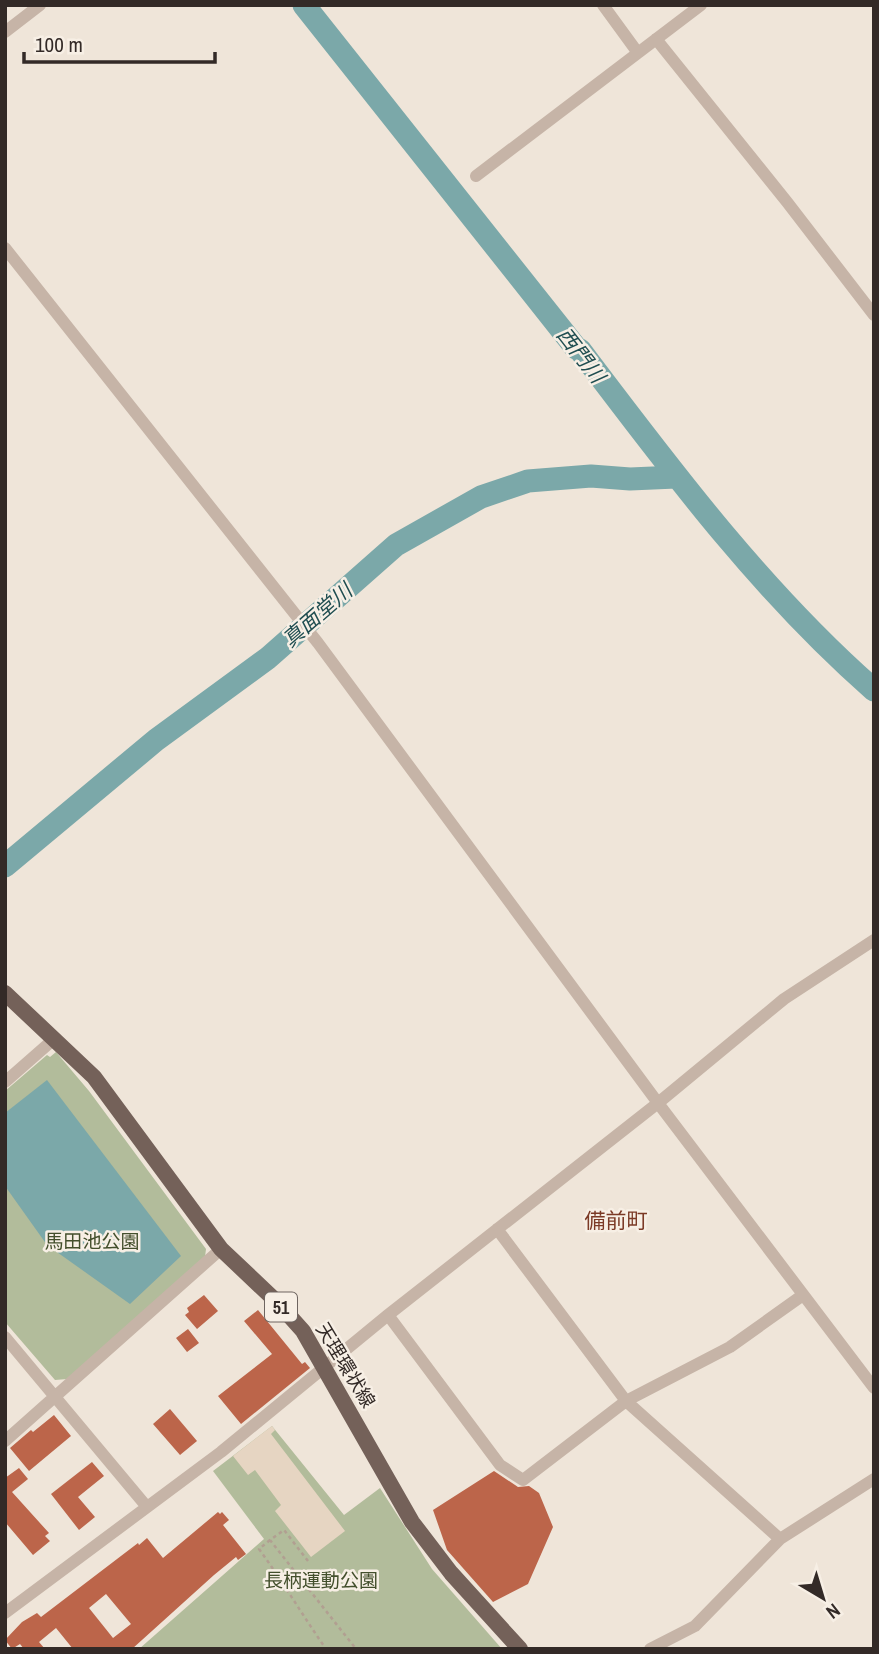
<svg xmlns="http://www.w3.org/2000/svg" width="879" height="1654" viewBox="0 0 879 1654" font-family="'Archivo Narrow','Noto Sans JP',sans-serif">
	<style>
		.green { fill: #b2bc9b }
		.plaza { fill: #e6d5c2 }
		.water { fill: #7ba8a9 }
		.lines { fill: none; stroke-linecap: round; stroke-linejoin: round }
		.river { stroke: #7ba8a9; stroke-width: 23 }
		.building { fill: #bc654a; fill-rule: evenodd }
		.path { stroke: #b19f91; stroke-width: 2.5; stroke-dasharray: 3.5 3.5; stroke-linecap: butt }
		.minor { stroke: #c6b4a7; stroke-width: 12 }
		.major { stroke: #746159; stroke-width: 16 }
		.labels { text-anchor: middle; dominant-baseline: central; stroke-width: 5; stroke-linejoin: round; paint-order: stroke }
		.shield { fill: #f7efe5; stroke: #6e6560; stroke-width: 2 }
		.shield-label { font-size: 18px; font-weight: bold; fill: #332a27 }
		.park-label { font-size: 19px; fill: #434f2c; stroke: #f7efe5 }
		.street-label { font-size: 19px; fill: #332a27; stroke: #f7efe5 }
		.water-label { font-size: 21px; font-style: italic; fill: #204e51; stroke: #f7efe5 }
		.neighbourhood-label { font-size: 21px; fill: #7b3a26; stroke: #f7efe5 }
	</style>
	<rect width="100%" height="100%" fill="#efe5d9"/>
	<path class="green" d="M56,1052L89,1091L206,1249L205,1257L67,1379L55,1380L5,1322V1091L47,1055L50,1057Z
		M272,1426L344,1515L380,1488L432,1569L502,1649H139L264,1539L213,1471Z"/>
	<path class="plaza" d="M272,1426L275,1430L271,1434L345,1531L311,1557L275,1511L281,1505L255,1470L248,1475L233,1456Z"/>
	<path class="water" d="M47,1080L181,1256L130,1304L47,1245L5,1186V1113Z"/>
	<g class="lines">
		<path class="river" d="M304,5L576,348L580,350C670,469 761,591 874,690
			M5,866L156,740L268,658L396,545L481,497L528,481L591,476L630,479L676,477"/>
	</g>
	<path class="building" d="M204,1295L218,1311L197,1329L185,1315L189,1312L187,1308Z
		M258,1310L302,1364L305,1362L310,1368L241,1424L218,1396L272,1354L244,1321Z
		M188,1329L199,1343L187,1352L176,1338Z
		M170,1409L197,1441L180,1455L153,1424Z
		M54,1415L71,1436L29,1471L10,1448L31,1430L33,1432Z
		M92,1462L104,1476L78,1497L95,1517L79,1530L51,1494Z
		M19,1468L28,1479L12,1492L49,1533L45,1536L50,1541L33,1555L5,1522V1478Z
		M494,1471L518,1487L529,1486L539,1493L553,1527L528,1584L493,1602L447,1550L433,1510Z
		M218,1512L220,1514L222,1512L229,1520L223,1525L246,1554L238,1560L236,1557L214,1575L132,1649H73L56,1628L39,1642L45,1649H24L20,1644L12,1649L5,1640L22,1622L37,1613L41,1617L138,1543L139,1545L147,1538L163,1558ZM106,1594L131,1624L113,1638L89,1608Z"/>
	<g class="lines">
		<path class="path" d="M270,1540L259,1549C283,1582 303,1616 326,1649
			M308,1561L284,1530L270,1540L356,1649"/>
		<path class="minor" d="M603,5L638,53
			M5,32L40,5
			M656,39L787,202L874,315
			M476,176L701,5
			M5,248L318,643L658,1103L874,1388
			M5,1082L54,1039
			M497,1229L626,1401L780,1539
			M388,1315L500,1465L523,1480L626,1401L730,1347L803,1295
			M5,1337L147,1507
			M5,1441L221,1249
			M5,1613L221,1452L388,1315L658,1103L784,999L874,940
			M650,1649L695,1626L780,1539L874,1479"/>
		<path class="major" d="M5,993L94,1077L221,1249L277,1302L303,1331L412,1522L451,1573L520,1649"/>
	</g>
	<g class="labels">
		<rect class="shield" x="265" y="1292.5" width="32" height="29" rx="5"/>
		<g class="shield-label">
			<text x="281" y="1307">51</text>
		</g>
		<g class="park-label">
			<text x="92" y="1241">馬田池公園</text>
			<text x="321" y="1580">長柄運動公園</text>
		</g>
		<g class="street-label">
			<text transform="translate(346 1365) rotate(59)">天理環状線</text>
		</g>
		<g class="water-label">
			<text transform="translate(581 355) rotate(52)">西門川</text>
			<text transform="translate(317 615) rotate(-41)">真面堂川</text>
		</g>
		<g class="neighbourhood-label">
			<text x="616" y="1220">備前町</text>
		</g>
	</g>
	<rect width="879" height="1654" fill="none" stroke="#332a27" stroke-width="14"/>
	<g transform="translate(823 1598) rotate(142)" stroke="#f7efe5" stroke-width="5" paint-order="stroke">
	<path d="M0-5L12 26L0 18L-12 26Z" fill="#332a27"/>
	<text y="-10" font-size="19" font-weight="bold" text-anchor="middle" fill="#332a27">N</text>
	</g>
	<path d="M24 52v10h191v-10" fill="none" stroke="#332a27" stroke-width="3.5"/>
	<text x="35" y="52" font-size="21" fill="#332a27" stroke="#f7efe5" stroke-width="5" paint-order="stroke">100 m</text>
</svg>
